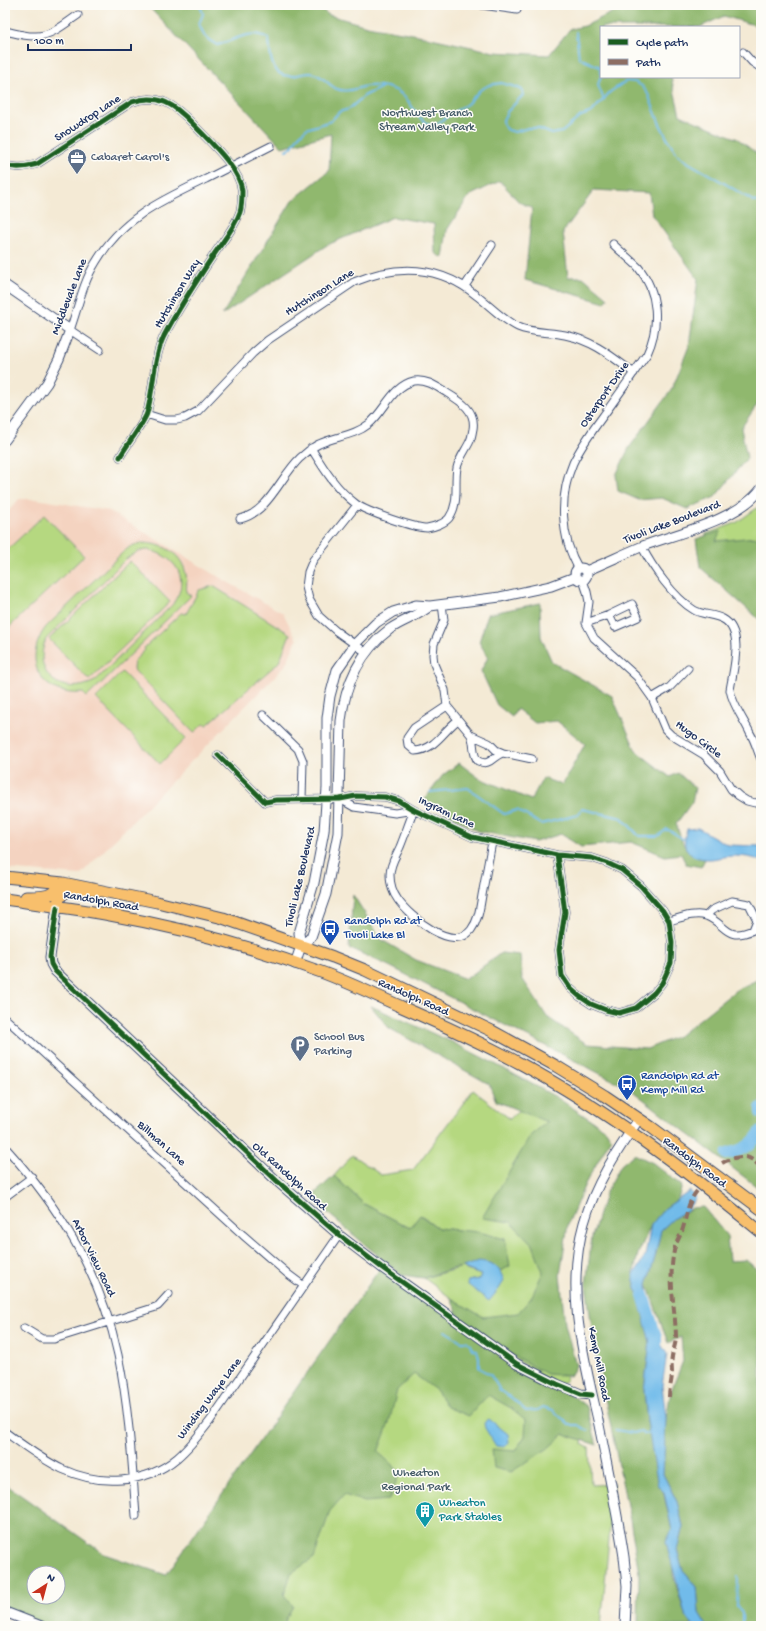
<svg xmlns="http://www.w3.org/2000/svg" width="766" height="1631" viewBox="0 0 766 1631" font-family="'Gochi Hand',sans-serif">
	<style>
		.built { fill: #f4d3c0 }
		.green { fill: #b5d880; stroke: #68846f; fill-rule: evenodd }
		.forest { fill: #90b86e; stroke: #567466; fill-rule: evenodd }
		.water { fill: #71bbea; stroke: #4675a4 }
		.lines { fill: none; stroke-linecap: round; stroke-linejoin: round }
		.stream { stroke: #71bbea; stroke-width: 2 }
		.river { stroke: #71bbea; stroke-width: 12 }
		.minor-casing { stroke: #3c4b70; stroke-width: 9 }
		.tertiary-casing { stroke: #3c4b70; stroke-width: 11 }
		.primary-casing { stroke: #3c4b70; stroke-width: 13 }
		.minor { stroke: #fff; stroke-width: 7 }
		.tertiary { stroke: #fff; stroke-width: 9 }
		.primary { stroke: #f8bf6c; stroke-width: 11 }
		.quiet { stroke: #8d6e63; stroke-width: 4; stroke-dasharray: 8 4; stroke-linecap: butt }
		.cycleway-casing { stroke: #fdfcf7; stroke-width: 8 }
		.cycleway { stroke: #1b5e20; stroke-width: 5 }
		.labels { text-anchor: middle; dominant-baseline: central; stroke-width: 3; stroke-linejoin: round; paint-order: stroke }
		.park-label { font-size: 12px; fill: #425966; stroke: #fdfcf7 }
		.street-label { font-size: 12px; fill: #1b2f5e; stroke: #fdfcf7 }
		.service-label { font-size: 12px; fill: #4e5e75; stroke: #fdfcf7; text-anchor: start }
		.transit-label { font-size: 12px; fill: #164399; stroke: #fdfcf7; text-anchor: start }
		.culture-label { font-size: 12px; fill: #0d838f; stroke: #fdfcf7; text-anchor: start }
	</style>
	<rect width="100%" height="100%" fill="#fdfcf7"/>
	<filter id="ink" filterUnits="userSpaceOnUse"><feTurbulence type="fractalNoise" baseFrequency=".025" numOctaves="2"/><feDisplacementMap in="SourceGraphic" scale="8" xChannelSelector="R" yChannelSelector="G"/><feConvolveMatrix kernelMatrix="1 2 1 2 8 2 1 2 1" color-interpolation-filters="sRGB"/></filter>
	<filter id="wash" filterUnits="userSpaceOnUse"><feTurbulence type="fractalNoise" baseFrequency=".012" numOctaves="4" result="noise"/><feDisplacementMap in="SourceGraphic" scale="16" xChannelSelector="R" yChannelSelector="G"/><feGaussianBlur stdDeviation="0.9" result="paint"/><feColorMatrix in="noise" values="0 0 0 0 0 0 0 0 0 0 0 0 0 0 0 0 0 1.4 0 .05"/><feComposite in="paint" operator="in"/></filter>
	<g filter="url(#wash)">
		<rect width="100%" height="100%" fill="#f4ead5"/>
		<path class="built" d="M19,499H36L109,511L229,583L283,613L297,640L285,666L80,875L5,869V515Z"/>
		<path class="green" d="M761,505V608L703,565L706,534L736,523Z
			M44,515L84,556L5,631V552Z
			M141,543C171,543 191,561 186,592L191,596L87,697L83,693C41,697 21,661 46,627L122,553L131,546ZM148,550C168,554 187,570 179,593C177,597 175,600 173,604L95,681C62,698 31,674 46,639L126,559L139,551Z
			M130,561L170,602L89,680L49,639Z
			M213,586L290,634L279,662L207,725L203,724L194,733L133,669L134,661L145,650L144,648L181,613L186,614L199,590Z
			M122,672L186,738L160,764L96,698Z
			M473,1090L510,1119L535,1092L559,1105L595,1122L601,1138L556,1241L568,1367L566,1381L556,1385L449,1316L464,1306L451,1298L424,1278L463,1267L466,1270L481,1275L479,1279L468,1281L492,1276L496,1260L465,1231L438,1228L421,1215L410,1228L364,1204L334,1176L352,1155L381,1175L413,1170Z
			M382,1276L586,1417L582,1444L589,1448L591,1485L614,1484L601,1626H151Z"/>
		<path class="forest" d="M147,5H315L329,15L367,26L413,34L494,52L549,55L570,29L585,26L613,12L656,5H761V27L724,16L700,27H601V77H671L680,115L738,139L761,157V399L741,428L747,458L715,497L687,509L662,498L639,500L618,491L616,475L629,448L672,389L689,346L698,279L652,215L649,193L594,190L563,232L568,277H583L608,298L605,303L525,280L532,208L519,202L500,181L469,196L447,230L443,258L435,253L434,224L393,217L327,245L222,315L292,201L329,171L331,134L282,147Z
			M721,531L716,541L755,537L761,542V621L700,567L696,539Z
			M540,603L541,637L552,662L612,696L636,751L670,777L678,773L695,788L692,802L676,824C684,845 682,852 705,859L701,867L686,864L681,854L665,856L631,842L581,847L561,834L535,842L478,831L424,800L443,775L459,763L479,778L531,800L543,778L562,785L585,744L557,721L535,723L517,709L512,717L497,705L481,671L488,657L479,642L488,614Z
			M353,895L382,940L416,960L466,979L501,953L520,955L522,978L547,1017L587,1044L647,1049L680,1035L736,990L761,978V1190L630,1089L389,966L349,948Z
			M371,1006L452,1042L497,1065L556,1097L606,1130L611,1138L585,1184L568,1224L560,1275L565,1324L576,1366L570,1376L547,1374L507,1352L461,1321L451,1298L483,1317L518,1313L531,1298L543,1272L533,1245L511,1222L482,1218L531,1135L547,1122L496,1101L489,1084L389,1028Z
			M634,1154L653,1163L682,1186L678,1199L664,1209L651,1225L638,1254L633,1276L650,1342L644,1390L647,1421L672,1530L673,1575L685,1614L693,1626H638L639,1573L631,1525L594,1344L586,1284L592,1237L605,1194L621,1165Z
			M334,1176L364,1204L410,1228L420,1215L438,1228L479,1232L505,1239L510,1266L501,1271L491,1263L451,1269L424,1278L401,1275L310,1198Z
			M703,1207L727,1236L729,1261L746,1260L761,1273V1626H707L699,1613L697,1587L683,1571L677,1550L683,1526L677,1502L663,1474L666,1418L671,1391L683,1361L681,1337L668,1343L647,1284L655,1257L661,1230L674,1218L692,1208Z
			M381,1267L517,1364L557,1384L587,1407L597,1445L564,1434L547,1449L511,1472L494,1468L492,1449L515,1451L525,1436L526,1420L511,1408L488,1395L469,1416L447,1407L437,1391L414,1374L397,1390L389,1423L378,1452L400,1472L389,1500L365,1502L344,1495L330,1511L314,1558L291,1573L284,1595L293,1606L285,1621L289,1626H41L5,1611V1484L104,1554L166,1575ZM34,1573H58V1597H34Z"/>
		<path class="water" d="M698,828L728,845L761,846V861C753,857 742,856 733,856C724,856 714,860 705,859C686,857 681,846 687,829Z
			M690,1191L696,1198L686,1211L674,1218L661,1230L655,1257L647,1284L649,1325L667,1354L662,1386L666,1418L663,1474L677,1502L683,1526L677,1550L683,1571L697,1587L699,1613L707,1626H693L685,1614L666,1542L672,1530L664,1492L658,1486L647,1421L644,1390L650,1342L633,1276L645,1256L651,1225L664,1209Z
			M479,1261C494,1263 499,1266 504,1281L499,1289L489,1301L467,1284L468,1281L479,1279L481,1275L466,1269L463,1267Z
			M489,1419L508,1434L509,1442L505,1447L496,1446L485,1428L484,1423Z"/>
		<g class="lines">
			<path class="stream" d="M200,5L203,14L199,24L204,35L209,40L217,45C234,41 252,27 269,39C270,53 270,77 290,76C297,76 304,72 311,73C322,74 328,85 337,89C346,93 358,88 367,86C378,85 388,86 397,91C413,99 415,122 434,126L454,112L467,104L480,90L489,85L501,83L516,87L522,90L523,95L507,112L503,120L504,126L508,130L515,132L528,128H537L552,134L562,132L581,116L592,112L610,92L626,81L635,82L642,86L648,94L659,122L668,140L678,155L689,163L724,183L753,201L761,203
				M576,32L579,58L600,67L601,73
				M601,75L598,85L604,100
				M286,150L292,147L297,138L306,129L331,121L339,112L349,109L364,96L382,87
				M430,792L468,788L504,814L517,810L541,824L578,815L582,809L622,818L639,836H658L667,829L683,839
				M445,1331L461,1341H466L469,1343L472,1349L477,1350L479,1358V1367L486,1373L490,1374L500,1390L513,1399L526,1411L538,1410L543,1407L553,1410L569,1425H578L588,1431
				M616,1430L634,1433L641,1431L645,1434L650,1433
				M738,1577L737,1607L742,1613V1626"/>
			<path class="river" d="M761,1108V1113
				M727,1154C743,1150 752,1146 761,1131
				M643,1295L656,1337V1353"/>
		</g>
	</g>
	<g filter="url(#ink)">
		<g class="lines">
			<g class="minor-casing">
				<path id="minor" d="M482,5L517,10V5
					M5,31C15,33 26,37 36,36C52,36 66,23 78,15
					M743,52L752,62L761,68
					M5,165C17,169 25,167 37,164L132,102C159,93 175,105 193,124C208,140 240,168 242,191C242,198 242,206 240,212C235,227 223,241 215,253C197,280 179,307 164,336C153,359 154,388 147,413C144,423 126,446 120,457
					M465,286L492,245
					M100,350L70,330C78,308 83,282 96,262C122,218 162,200 206,179C228,168 249,157 271,146
					M146,414L165,420H177L185,418L198,411L253,353L268,340L354,282C398,264 439,265 477,296C489,305 504,321 518,327C532,333 550,332 565,335C594,341 611,356 634,373
					M357,505L313,560L308,572L306,587L309,599L319,616L336,631L367,653
					M240,519C269,512 280,477 300,458C306,453 312,447 319,444C336,436 354,436 369,424C385,411 392,386 414,381C427,379 437,387 447,393C462,402 476,411 473,429C472,433 472,437 470,441C466,450 459,458 457,468C454,485 460,502 449,518C445,523 434,527 427,528C414,528 367,512 356,504C336,489 324,469 311,448
					M642,547C652,567 674,598 694,610C702,615 714,614 723,619C745,631 733,670 730,690C733,706 743,718 750,733C755,741 757,750 761,759
					M579,569C560,537 559,496 573,463C581,446 592,431 603,416C618,396 632,375 647,354C660,326 659,292 638,267C630,259 621,252 613,244
					M583,580L587,592L589,602L586,623L594,638L637,677L652,698L665,729L671,735L704,755L720,771L731,789L739,796L747,801L755,803L761,802
					M442,604L444,620L434,644L433,655L434,664L445,690L447,706L471,735L489,743L496,750L503,753L532,759
					M586,623L609,615L632,604L638,617L615,627L609,615
					M652,698L669,688L688,668
					M447,706L414,728L407,738L408,745L415,751C435,750 444,730 458,720
					M263,715L298,749L303,761L302,800
					M471,735C475,744 472,755 478,761C491,767 493,755 503,753
					M218,755L265,802L276,800L340,799L356,796L385,797L399,801L414,810L472,837L557,855L592,858L607,863L622,870L641,886L663,911L669,921L672,943L671,963L662,983L654,993L636,1008L619,1013L606,1010L591,1004L579,996L570,988L562,976L559,950L565,912L557,855
					M340,799L354,807L375,810L395,813L414,810
					M414,810C409,822 405,835 400,847C396,856 390,864 390,875C390,884 393,893 398,900C410,917 453,953 471,930C480,918 480,904 483,890C486,874 489,858 492,842
					M669,921C680,918 695,912 706,916C727,924 725,942 753,930L757,920L749,904L732,901L712,910L706,916
					M5,1018L243,1235L288,1274L304,1286
					M5,1147C60,1208 101,1274 118,1355C129,1408 132,1462 136,1516
					M5,1197L32,1177
					M24,1328L42,1339H54L153,1308L158,1306L169,1294
					M5,1432C23,1445 41,1459 62,1469C99,1486 145,1485 177,1458C190,1447 200,1434 210,1421L339,1235"/>
			</g>
			<g class="tertiary-casing">
				<path id="tertiary" d="M5,285L70,330L59,359L47,383L5,440
					M575 574a6 6 0 1 1 12 0a6 6 0 1 1-12 0Z
					M586,571C605,563 624,554 643,546C678,533 738,520 761,489
					M57,907L50,957L51,964L55,971L278,1182L339,1235L381,1267L517,1364L557,1384L581,1394L592,1395
					M301,946L311,937L326,894L338,833L341,721C345,685 360,651 390,629C403,620 419,616 430,606
					M295,964L301,946L299,933L314,883L324,831L327,788V718L330,696L337,670L355,644L376,623L393,612L416,605L430,606L500,597L551,586L575,577
					M5,1612L41,1626
					M625,1626L627,1586L624,1557C617,1511 607,1465 598,1420C583,1354 565,1290 584,1223C595,1184 617,1151 639,1119"/>
			</g>
			<g class="primary-casing">
				<path id="primary" d="M5,877L63,883L157,902L223,918L333,957L365,970L492,1031L556,1066L605,1096L651,1127L761,1209
					M26,897C44,897 51,898 63,883
					M5,899C38,904 72,908 105,914C178,927 251,946 321,972C348,982 375,995 402,1007C443,1025 484,1044 523,1065C608,1111 687,1171 761,1232
					M57,907C60,890 67,891 82,892"/>
			</g>
			<use href="#minor" class="minor"/>
			<use href="#tertiary" class="tertiary"/>
			<use href="#primary" class="primary"/>
			<path class="quiet" d="M722,1163C729,1159 743,1154 751,1159C755,1161 758,1165 761,1168
				M669,1397C669,1389 672,1381 672,1373C672,1368 671,1362 672,1357C673,1350 676,1344 676,1336C675,1307 668,1280 674,1251C675,1243 681,1236 683,1228C687,1215 687,1203 697,1191"/>
			<g class="cycleway-casing">
				<path id="cycleway" d="M5,165C17,169 25,167 37,164L132,102C159,93 175,105 193,124C208,140 240,168 242,191C242,198 242,206 240,212C235,227 223,241 215,253C197,280 179,307 164,336C153,359 154,388 147,413C144,423 126,446 120,457
					M218,755L265,802L276,800L340,799L356,796L385,797L399,801L414,810L472,837L557,855L592,858L607,863L622,870L641,886L663,911L669,921L672,943L671,963L662,983L654,993L636,1008L619,1013L606,1010L591,1004L579,996L570,988L562,976L559,950L565,912L557,855
					M57,907L50,957L51,964L55,971L278,1182L339,1235L381,1267L517,1364L557,1384L581,1394L592,1395"/>
			</g>
			<use href="#cycleway" class="cycleway"/>
		</g>
	</g>
	<defs>
		<g id="office-pin" transform="scale(1)"><path d="M0 17L-7.5 6A9.5 9.5 0 1 1 7.5 6Z" fill="#5c6f8a" stroke="#fdfcf7"/><path d="M-6-3h4V-5.5h4V-3h4V5H-6ZM-1-4.5V-3h2v-1.5ZM-6 0V1H6V0Z" fill="#fff"/></g>
		<g id="bus-pin" transform="scale(1)"><path d="M0 17L-7.5 6A9.5 9.5 0 1 1 7.5 6Z" fill="#1a4fb4" stroke="#fdfcf7"/><path d="M-5-6H5V4H4V6H2V4H-2V6H-4V4H-5ZM-3.5-4V0h7V-4ZM-3.5 1.2v1.5H-2V1.2ZM2 1.2v1.5H3.5V1.2Z" fill="#fff"/></g>
		<g id="parking-pin" transform="scale(1)"><path d="M0 17L-7.5 6A9.5 9.5 0 1 1 7.5 6Z" fill="#5c6f8a" stroke="#fdfcf7"/><path d="M-3.5-5.5H1a3.5 3.5 0 0 1 0 7H-1V5.5H-3.5ZM-1-3.4V-.6H.8a1.4 1.4 0 0 0 0-2.8Z" fill="#fff"/></g>
		<g id="building-pin" transform="scale(1)"><path d="M0 17L-7.5 6A9.5 9.5 0 1 1 7.5 6Z" fill="#0f9aa8" stroke="#fdfcf7"/><path d="M-4-6H4V6H1V3H-1V6H-4ZM-2.5-4.3h1.7v1.8h-1.7ZM.8-4.3h1.7v1.8H.8ZM-2.5-1h1.7V.8h-1.7ZM.8-1h1.7V.8H.8Z" fill="#fff"/></g>
	</defs>
	<g fill-rule="evenodd">
		<use href="#office-pin" x="77" y="158"/>
		<use href="#bus-pin" x="330" y="929"/>
		<use href="#parking-pin" x="300" y="1045"/>
		<use href="#bus-pin" x="627" y="1084"/>
		<use href="#building-pin" x="425" y="1511"/>
	</g>
	<g class="labels">
		<g class="park-label">
			<text x="427" y="114">Northwest Branch<tspan x="427" dy="14">Stream Valley Park</tspan></text>
			<text x="416" y="1474">Wheaton<tspan x="416" dy="14">Regional Park</tspan></text>
		</g>
		<g class="street-label">
			<text transform="translate(88 119) rotate(-33)">Snowdrop Lane</text>
			<text transform="translate(320 293) rotate(-32)">Hutchinson Lane</text>
			<text transform="translate(178 294) rotate(-59)">Hutchinson Way</text>
			<text transform="translate(70 297) rotate(-69)">Middlevale Lane</text>
			<text transform="translate(605 395) rotate(-55)">Osterport Drive</text>
			<text transform="translate(672 523) rotate(-21)">Tivoli Lake Boulevard</text>
			<text transform="translate(698 740) rotate(37)">Hugo Circle</text>
			<text transform="translate(446 813) rotate(25)">Ingram Lane</text>
			<text transform="translate(301 877) rotate(-77)">Tivoli Lake Boulevard</text>
			<text transform="translate(101 902) rotate(10)">Randolph Road</text>
			<text transform="translate(413 998) rotate(24)">Randolph Road</text>
			<text transform="translate(161 1144) rotate(42)">Billman Lane</text>
			<text transform="translate(694 1163) rotate(37)">Randolph Road</text>
			<text transform="translate(289 1177) rotate(42)">Old Randolph Road</text>
			<text transform="translate(93 1258) rotate(64)">Arbor View Road</text>
			<text transform="translate(598 1364) rotate(79)">Kemp Mill Road</text>
			<text transform="translate(210 1399) rotate(-53)">Winding Waye Lane</text>
		</g>
		<g class="service-label">
			<text x="91" y="158">Cabaret Carol's</text>
			<text x="314" y="1038">School Bus<tspan x="314" dy="14">Parking</tspan></text>
		</g>
		<g class="transit-label">
			<text x="344" y="922">Randolph Rd at<tspan x="344" dy="14">Tivoli Lake Bl</tspan></text>
			<text x="641" y="1077">Randolph Rd at<tspan x="641" dy="14">Kemp Mill Rd</tspan></text>
		</g>
		<g class="culture-label">
			<text x="439" y="1504">Wheaton<tspan x="439" dy="14">Park Stables</tspan></text>
		</g>
	</g>
	<rect width="766" height="1631" fill="none" stroke="#fdfcf7" stroke-width="20"/>
	<rect x="600" y="26" width="140" height="52" fill="#fdfcf7" stroke="#a3aaba"/>
	<rect x="608" y="39" width="20" height="6" fill="#1b5e20" stroke="#a3aaba"/>
	<text x="636" y="46" font-size="12" fill="#1b2f5e">Cycle path</text>
	<rect x="608" y="59" width="20" height="6" fill="#8d6e63" stroke="#a3aaba"/>
	<text x="636" y="66" font-size="12" fill="#1b2f5e">Path</text>
	<g transform="translate(46 1585) rotate(36)"><circle r="19" fill="#fdfcf7" stroke="#a3aaba"/>
	<path d="M0-3L7 15L0 10L-7 15Z" fill="#c8321e"/>
	<text y="-6" font-size="11" font-weight="bold" text-anchor="middle" fill="#1b2f5e">N</text>
	</g>
	<path d="M28 44v6h103v-6" fill="none" stroke="#1b2f5e" stroke-width="2"/>
	<text x="34" y="44" font-size="12" fill="#1b2f5e" stroke="#fdfcf7" stroke-width="3" paint-order="stroke">100 m</text>
</svg>
